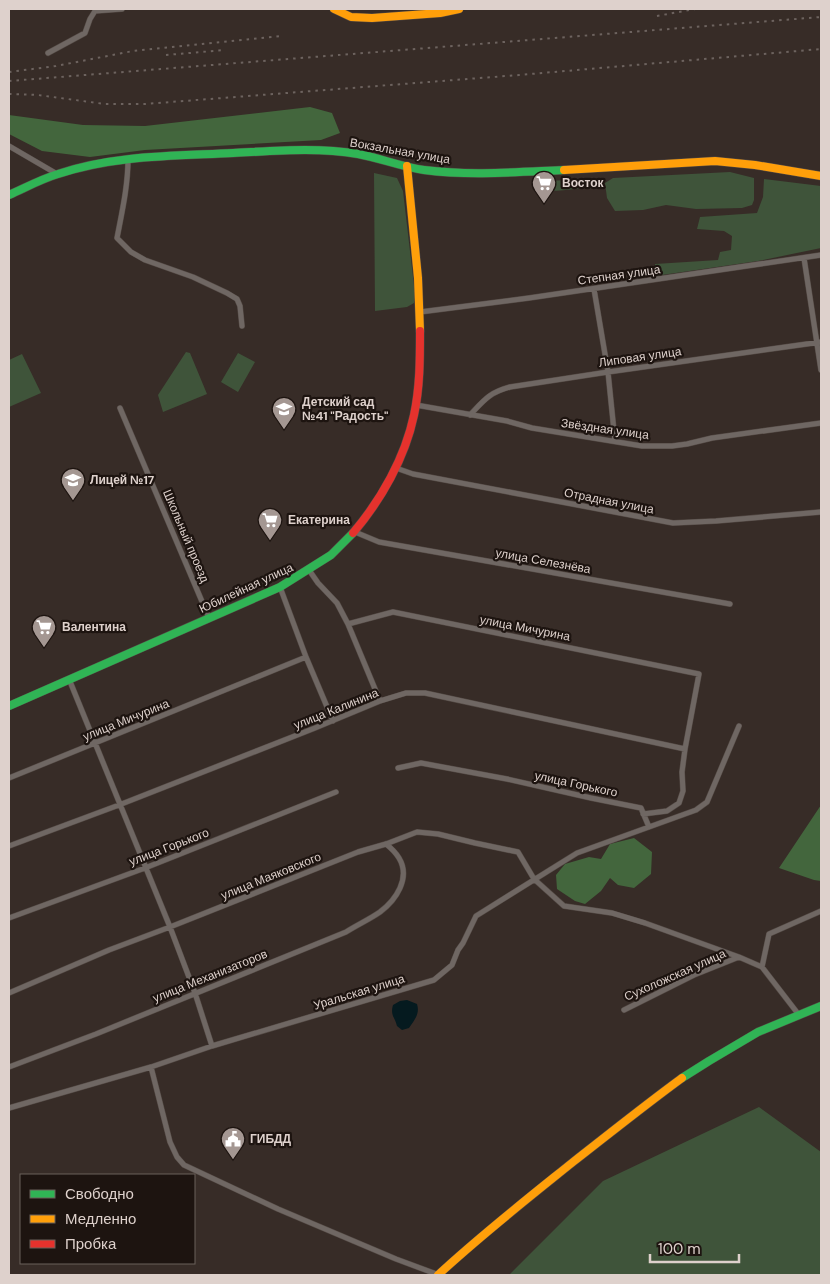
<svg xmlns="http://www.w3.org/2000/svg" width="830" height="1284" font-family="'DM Sans',sans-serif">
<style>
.green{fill:#3f543a}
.forest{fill:#43663d}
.water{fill:#051a1f}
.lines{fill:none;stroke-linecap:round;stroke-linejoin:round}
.street-casing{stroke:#544a45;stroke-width:6}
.fast-casing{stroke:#544a45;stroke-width:9}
.slow-casing{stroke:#544a45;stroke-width:9}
.jam-casing{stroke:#544a45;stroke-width:9}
.street{stroke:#6f6763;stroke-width:5}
.fast{stroke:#30b455;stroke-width:8}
.slow{stroke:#ff9f0a;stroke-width:8}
.jam{stroke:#e5322d;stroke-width:8}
.rail{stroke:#6d635f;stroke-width:2;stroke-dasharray:2.5 5;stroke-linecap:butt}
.labels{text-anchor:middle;stroke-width:4.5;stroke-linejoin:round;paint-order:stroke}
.street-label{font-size:12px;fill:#ded1cc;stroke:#1d1410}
.poi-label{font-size:12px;font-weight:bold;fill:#ded1cc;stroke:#1d1410;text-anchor:start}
</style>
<rect width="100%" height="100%" fill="#372c27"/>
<path class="green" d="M 730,172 L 754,178 L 754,200 L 752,205 L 742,208 L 696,209 L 666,205 L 643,210 L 615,211 L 607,198 L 605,183 L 613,178 Z
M 374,173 L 397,178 L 403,191 L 415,294 L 414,303 L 407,307 L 375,311 Z
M 580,179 L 587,181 L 583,188 C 568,189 545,196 535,182 Z
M 764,179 L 821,186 L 821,248 L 758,261 L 655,276 L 655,264 L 718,260 L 720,252 L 731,250 L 732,236 L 724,231 L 697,229 L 700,217 L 757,213 L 763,197 Z
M 186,352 L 190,353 L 207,394 L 163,412 L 158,395 Z
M 238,353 L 255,362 L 238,392 L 221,382 Z
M 22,354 L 41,393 L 9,407 L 9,360 Z
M 759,1107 L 821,1152 L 821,1275 L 509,1275 L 603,1181 Z"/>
<path class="forest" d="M 310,107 L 332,113 L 340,133 L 321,140 L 145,150 L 90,157 L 42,151 L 9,134 L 9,115 L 83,125 L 145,126 Z
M 821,805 L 821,881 L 814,880 L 779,868 Z
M 634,838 L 652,852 L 651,874 L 634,888 L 618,885 L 610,878 L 601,891 L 585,904 L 575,901 L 557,889 L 556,875 L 565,864 L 589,857 L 601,859 L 610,844 Z"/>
<path class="water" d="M 407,1000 L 417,1004 C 420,1014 415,1019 409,1028 L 402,1030 L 397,1026 C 395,1017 390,1016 393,1005 L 400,1001 Z"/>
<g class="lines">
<g class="street-casing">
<path id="street" d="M 48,53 L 85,33 L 90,19 L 95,11 L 122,9
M 9,146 L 57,174
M 128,159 C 128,186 122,212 117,238 L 131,252 L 145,260 L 193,277 L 227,293 L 237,299 L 240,306 L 242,326
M 804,258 L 821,370
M 594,289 L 608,372 L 615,441
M 420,312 L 529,298 L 821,255
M 416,405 L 507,421 L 532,428 L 642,446 L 672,446 L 687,444 L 712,438 L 821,423
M 120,408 L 209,618
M 470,415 C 485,399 489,393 510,387 L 608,372 L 821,342
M 396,468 L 413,474 L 673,523 L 716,521 L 821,512
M 355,532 L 379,542 L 730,604
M 309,570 L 318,583 L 337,603 L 348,624 L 380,701
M 280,587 L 306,657 L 333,721
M 348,624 L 393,612 L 699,674 L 685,749 L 682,772 L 683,791 L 679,803 L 667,811 L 643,814
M 69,679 L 170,927 L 195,993 L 212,1046
M 398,768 L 421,763 L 507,779 L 591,798 L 641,808 L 649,827
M 9,778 L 306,657
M 9,846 L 119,805 L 315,728 L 380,701 L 406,693 L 425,693 L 685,749
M 9,918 L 145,868 L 336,792
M 762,967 L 799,1015
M 9,993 L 109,950 L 170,927 L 358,852 L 386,844 L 417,832 L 438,834 L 475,843 L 518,852 L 534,879 L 564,906 L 612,913 L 645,923 L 739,957
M 624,1010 L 694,975 L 739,957 L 762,967 L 769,934 L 821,911
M 9,1067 L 96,1034 L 346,932 C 357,925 370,919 380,912 C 396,900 411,878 399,858 C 396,853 391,848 386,844
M 151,1067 L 170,1142 L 177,1157 L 184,1165 L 278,1209 L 396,1259 L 439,1275
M 9,1108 L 151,1067 L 212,1046 L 434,980 L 452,965 L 458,950 L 463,943 L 476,916 L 577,853 L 696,810 L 707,802 L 739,726"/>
</g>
<g class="fast-casing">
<path id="fast" d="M 9,195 C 25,188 41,179 58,174 C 114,155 175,156 233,153 C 274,151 317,147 358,154 C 380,158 402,167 424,170 C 470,176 518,172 564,170
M 9,706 L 280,587 L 331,555 L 353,533
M 682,1078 L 709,1061 L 758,1032 L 821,1006"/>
</g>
<g class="slow-casing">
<path id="slow" d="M 334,9 L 351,17 L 372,18 L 440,13 L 459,9
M 407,166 L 418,278 L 420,331
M 564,170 L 715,161 L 755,165 L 821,176
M 438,1275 C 481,1235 527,1199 573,1162 C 609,1134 645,1105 682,1078"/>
</g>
<g class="jam-casing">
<path id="jam" d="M 353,533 C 381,500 405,458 414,415 C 420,387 420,359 420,331"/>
</g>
<use href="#street" class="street"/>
<use href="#fast" class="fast"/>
<use href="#slow" class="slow"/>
<use href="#jam" class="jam"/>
<path class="rail" d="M 657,16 L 695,9
M 166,55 L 225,50
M 9,72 L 56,66 L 133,51 L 282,36
M 9,81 L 821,17
M 9,94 L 38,95 L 105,104 L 145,104 L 519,75 L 821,49"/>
</g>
<defs>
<g id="supermarket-pin" transform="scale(1.25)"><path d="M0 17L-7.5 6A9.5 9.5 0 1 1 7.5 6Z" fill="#a49792" stroke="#1d1410"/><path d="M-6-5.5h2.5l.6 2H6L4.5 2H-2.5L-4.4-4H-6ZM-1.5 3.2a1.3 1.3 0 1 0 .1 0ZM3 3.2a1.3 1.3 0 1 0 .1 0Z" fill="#fff"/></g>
<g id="school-pin" transform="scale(1.25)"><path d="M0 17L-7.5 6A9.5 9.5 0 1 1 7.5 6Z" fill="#a49792" stroke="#1d1410"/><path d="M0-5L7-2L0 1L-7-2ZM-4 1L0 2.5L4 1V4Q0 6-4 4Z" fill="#fff"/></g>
<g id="civic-pin" transform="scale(1.25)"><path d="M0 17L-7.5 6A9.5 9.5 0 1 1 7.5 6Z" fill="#a49792" stroke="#1d1410"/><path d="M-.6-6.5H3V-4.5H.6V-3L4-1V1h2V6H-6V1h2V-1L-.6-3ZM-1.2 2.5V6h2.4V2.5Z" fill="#fff"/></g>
</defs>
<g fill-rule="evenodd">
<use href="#supermarket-pin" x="544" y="183"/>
<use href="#school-pin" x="284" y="409"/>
<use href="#school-pin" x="73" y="480"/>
<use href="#supermarket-pin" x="270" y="520"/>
<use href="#supermarket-pin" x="44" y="627"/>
<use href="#civic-pin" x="233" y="1139"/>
</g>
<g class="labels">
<g class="street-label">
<text transform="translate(400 151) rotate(10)" y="4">Вокзальная улица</text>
<text transform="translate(619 275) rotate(-8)" y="4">Степная улица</text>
<text transform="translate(640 357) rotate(-8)" y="4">Липовая улица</text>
<text transform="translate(605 429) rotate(8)" y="4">Звёздная улица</text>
<text transform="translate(609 501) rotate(11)" y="4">Отрадная улица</text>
<text transform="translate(186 536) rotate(67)" y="4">Школьный проезд</text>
<text transform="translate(543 561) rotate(10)" y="4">улица Селезнёва</text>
<text transform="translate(246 588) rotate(-25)" y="4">Юбилейная улица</text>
<text transform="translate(525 628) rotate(11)" y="4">улица Мичурина</text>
<text transform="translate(336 709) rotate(-22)" y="4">улица Калинина</text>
<text transform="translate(126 720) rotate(-22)" y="4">улица Мичурина</text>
<text transform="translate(576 784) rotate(12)" y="4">улица Горького</text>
<text transform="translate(169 847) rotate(-21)" y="4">улица Горького</text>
<text transform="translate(271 876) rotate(-22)" y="4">улица Маяковского</text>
<text transform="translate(675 975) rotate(-24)" y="4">Сухоложская улица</text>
<text transform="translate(210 976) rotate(-22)" y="4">улица Механизаторов</text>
<text transform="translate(359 992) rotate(-17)" y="4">Уральская улица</text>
</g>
<g class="poi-label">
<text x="562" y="187">Восток</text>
<text x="302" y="406">Детский сад<tspan x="302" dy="14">№41 "Радость"</tspan></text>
<text x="90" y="484">Лицей №17</text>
<text x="288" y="524">Екатерина</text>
<text x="62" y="631">Валентина</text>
<text x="250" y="1143">ГИБДД</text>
</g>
</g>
<rect width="830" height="1284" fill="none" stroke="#ded1cc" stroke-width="20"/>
<rect x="20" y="1174" width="175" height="90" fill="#1d1410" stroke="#6a605b"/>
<rect x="30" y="1190" width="25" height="8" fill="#30b455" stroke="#6a605b"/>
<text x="65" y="1199" font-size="15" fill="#ded1cc">Свободно</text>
<rect x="30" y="1215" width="25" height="8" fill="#ff9f0a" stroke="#6a605b"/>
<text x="65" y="1224" font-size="15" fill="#ded1cc">Медленно</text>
<rect x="30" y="1240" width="25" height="8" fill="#e5322d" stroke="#6a605b"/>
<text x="65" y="1249" font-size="15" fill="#ded1cc">Пробка</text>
<path d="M650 1254v8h89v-8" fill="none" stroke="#ded1cc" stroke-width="2.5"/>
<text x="658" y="1254" font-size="15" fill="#ded1cc" stroke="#1d1410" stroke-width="4" paint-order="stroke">100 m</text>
</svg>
